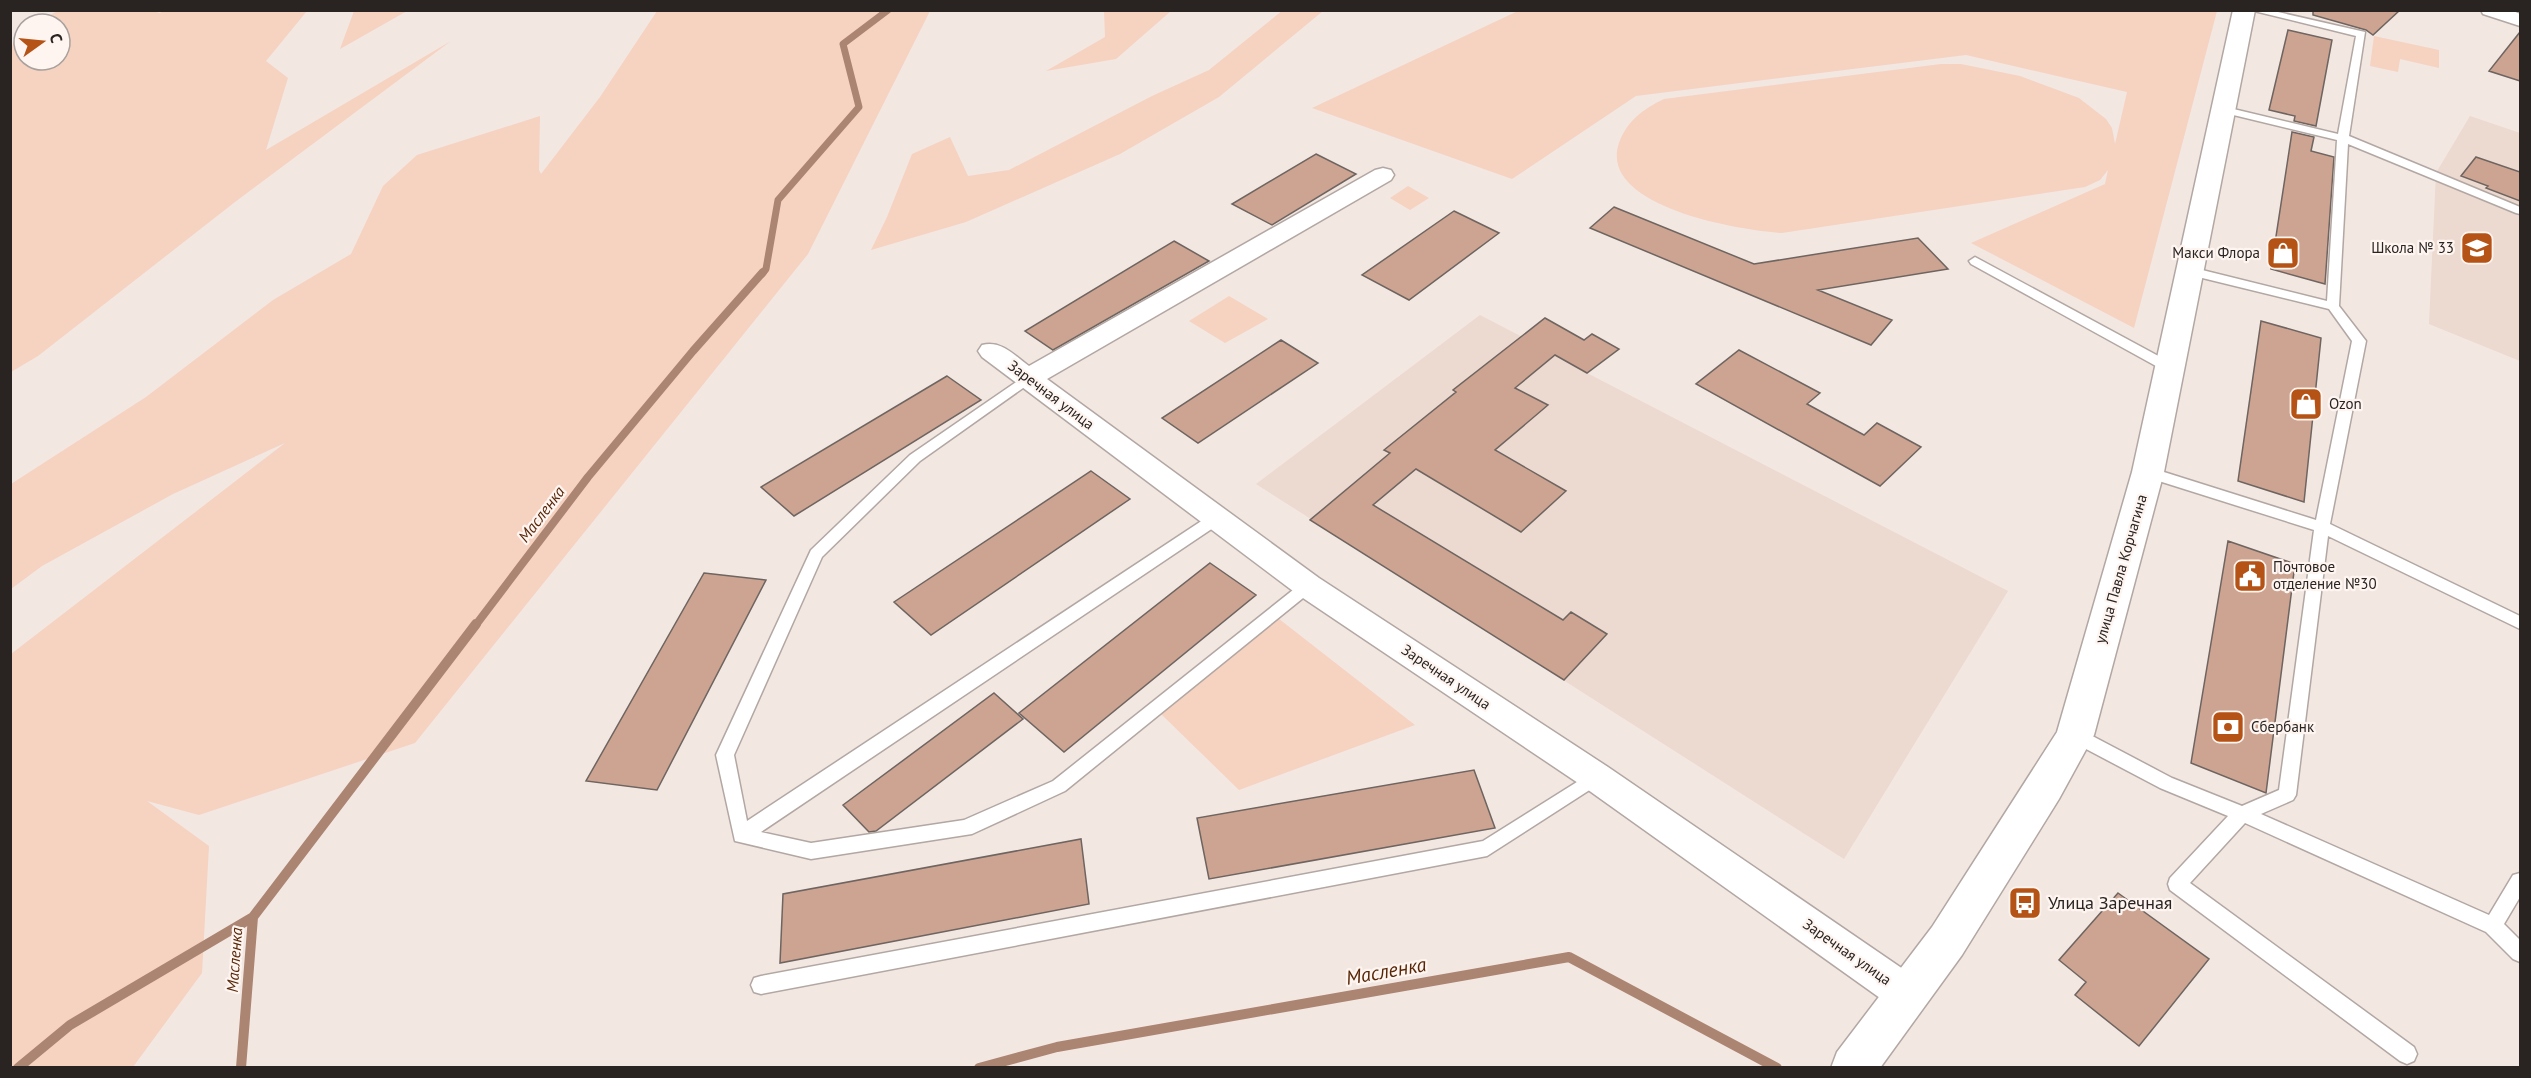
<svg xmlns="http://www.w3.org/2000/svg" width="2531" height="1078" font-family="'PT Sans',sans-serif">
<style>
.built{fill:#ecd9d0}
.green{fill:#f6d2c1}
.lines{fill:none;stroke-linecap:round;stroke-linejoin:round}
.stream-far2{stroke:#ab8472;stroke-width:7}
.stream-far1{stroke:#ab8472;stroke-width:8}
.stream{stroke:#ab8472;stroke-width:10}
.building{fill:#cca491;stroke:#6e6460;stroke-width:1.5}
.lane-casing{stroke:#b2a7a2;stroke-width:3}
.street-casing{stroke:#b2a7a2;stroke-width:3}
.secondary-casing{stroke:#b2a7a2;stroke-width:3}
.lane{fill:#fff;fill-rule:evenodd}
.street{fill:#fff;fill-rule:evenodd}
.secondary{fill:#fff;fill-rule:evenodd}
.labels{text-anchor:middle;stroke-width:4.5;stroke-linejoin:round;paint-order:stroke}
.poi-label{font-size:15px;fill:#292422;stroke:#fef5f1;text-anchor:start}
.street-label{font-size:15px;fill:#292422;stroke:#fef5f1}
.water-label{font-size:16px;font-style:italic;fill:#582607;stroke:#fef5f1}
.near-poi-label{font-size:18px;fill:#292422;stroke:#fef5f1;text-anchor:start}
.near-water-label{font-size:20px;font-style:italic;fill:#582607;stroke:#fef5f1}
</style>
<rect width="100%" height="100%" fill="#f3e7e2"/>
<path class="built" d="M 2470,116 L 2520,133 L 2520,361 L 2429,324 L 2436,173 Z
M 1480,315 L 1555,354 L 1587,373 L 2008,591 L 1844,859 L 1256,484 Z"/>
<path class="green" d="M 149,10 L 160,13 L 164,10 L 307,11 L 266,61 L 288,78 L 266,150 L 451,41 L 235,202 L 38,356 L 11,372 L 10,54 L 16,33 L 24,28 L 24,60 L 60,60 L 60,24 L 32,24 L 58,11 Z
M 1283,10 L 1323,11 L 1219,97 L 1120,154 L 966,222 L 871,250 L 887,217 L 912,154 L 950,137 L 968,176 L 1009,170 L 1152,96 L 1209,70 Z
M 1520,10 L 2217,10 L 2217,11 L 2134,328 L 1971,243 L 2105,184 L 2108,170 L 2100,180 L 2085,187 L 1782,233 C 1742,231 1597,207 1619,143 C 1627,121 1643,109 1664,99 L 1941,64 L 1961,64 L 2020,76 L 2079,98 L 2106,119 L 2112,128 L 2115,144 L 2127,92 L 1966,55 L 1636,96 L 1512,179 L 1312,108 Z
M 354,11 L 354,10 L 407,11 L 340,49 Z
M 657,11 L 930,11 L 808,254 L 415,743 L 199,815 L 147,801 L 209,846 L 202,973 L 133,1067 L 11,1067 L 11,654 L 285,443 L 173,494 L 42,566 L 11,589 L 11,484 L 146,397 L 273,300 L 351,254 L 383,186 L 417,155 L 540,116 L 539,170 L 541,174 L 600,97 Z
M 1104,11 L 1171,11 L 1116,59 L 1046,71 L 1105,37 Z
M 2374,36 L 2439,50 L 2439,68 L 2400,59 L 2398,72 L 2370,66 Z
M 1408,186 L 1429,198 L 1410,210 L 1390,198 Z
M 1229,296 L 1268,319 L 1225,343 L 1189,321 Z
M 1274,615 L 1415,725 L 1239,790 L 1161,714 Z"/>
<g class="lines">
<path class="stream-far2" d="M 762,274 L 766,269 L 778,200 L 859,107 L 843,44 L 888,10"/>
<path class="stream-far1" d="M 475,626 L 588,477 L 693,351 L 763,272"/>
<path class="stream" d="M 18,1068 L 70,1025 L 253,917
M 241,1068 L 253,917 L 476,624
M 979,1068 L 1057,1047 L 1569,957 L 1777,1068"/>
</g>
<path class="building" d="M 2313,10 L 2400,10 L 2373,35 L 2366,30 L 2313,15 Z
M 2288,30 L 2332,40 L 2316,126 L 2294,121 L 2295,116 L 2269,110 Z
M 2520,32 L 2520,81 L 2489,71 Z
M 2292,132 L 2314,137 L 2311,151 L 2334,157 L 2325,284 L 2271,269 Z
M 1316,154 L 1356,174 L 1272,225 L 1232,204 Z
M 2476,157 L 2520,172 L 2520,201 L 2486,188 L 2488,186 L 2461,176 Z
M 1614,207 L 1754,264 L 1918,238 L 1948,269 L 1818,290 L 1892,320 L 1871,345 L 1590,228 Z
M 1454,211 L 1499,233 L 1409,300 L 1362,275 Z
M 1174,241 L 1209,261 L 1053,350 L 1025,331 Z
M 1545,318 L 1584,340 L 1592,334 L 1619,349 L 1587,373 L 1555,355 L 1515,388 L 1548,405 L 1495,450 L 1566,491 L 1521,532 L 1416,469 L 1373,505 L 1563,620 L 1571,612 L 1607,634 L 1564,680 L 1310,520 L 1390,453 L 1384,450 L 1456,392 L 1453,390 Z
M 2261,321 L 2321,338 L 2304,502 L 2238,481 Z
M 1281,340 L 1318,363 L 1198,443 L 1162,418 Z
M 1739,350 L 1820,393 L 1807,404 L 1864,435 L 1877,423 L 1921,447 L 1880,486 L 1696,384 Z
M 947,376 L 981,400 L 794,516 L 761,487 Z
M 1091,471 L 1130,499 L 931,635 L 894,602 Z
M 2228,541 L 2295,564 L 2266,793 L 2191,763 Z
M 1210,563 L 1256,595 L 1064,752 L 1019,713 Z
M 704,573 L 766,580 L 657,790 L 586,781 Z
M 994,693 L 1023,719 L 876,831 L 869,832 L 843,805 Z
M 1474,770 L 1495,828 L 1209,879 L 1197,818 Z
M 1081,839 L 1089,904 L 780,963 L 783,894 Z
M 2118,893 L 2209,959 L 2139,1046 L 2075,995 L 2086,982 L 2059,960 Z"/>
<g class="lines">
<g class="lane-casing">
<path id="lane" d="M 2250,10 L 2269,10 L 2365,32 L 2349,136 L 2520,207 L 2520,214 L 2516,213 L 2348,144 L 2339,306 L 2366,341 L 2330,524 L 2520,616 L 2520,629 L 2328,536 L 2296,795 L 2293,800 L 2261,814 L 2489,915 L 2513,875 L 2520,873 L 2520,897 L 2504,924 L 2520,940 L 2520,962 L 2513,959 L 2486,932 L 2245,823 L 2190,883 L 2414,1047 L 2417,1054 L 2414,1061 L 2407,1064 L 2400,1061 L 2170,890 L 2168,884 L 2170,878 L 2228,816 L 2160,788 L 2069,740 L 2067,735 L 2069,730 L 2075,728 L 2081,730 L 2172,778 L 2242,806 L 2279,790 L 2314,530 L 2143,476 L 2141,472 L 2148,467 L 2316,520 L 2352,341 L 2329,309 L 2186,274 L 2184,271 L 2190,267 L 2327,301 L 2337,140 L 2221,112 L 2220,110 L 2225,107 L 2338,134 L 2356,36 Z
M 1975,257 L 2175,365 L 2177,368 L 2170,372 L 2165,371 L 1971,264 L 1969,261 Z
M 1028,374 L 1035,378 L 1033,381 L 920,461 L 822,557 L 734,755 L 747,821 L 1212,514 L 1222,514 L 1224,518 L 1222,522 L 761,832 L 811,843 L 964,820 L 1053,781 L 1303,582 L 1313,582 L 1316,586 L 1313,590 L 1065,791 L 972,834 L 811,859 L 735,841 L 716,755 L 811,550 L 910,455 Z
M 1596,770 L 1602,772 L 1605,777 L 1602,782 L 1487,856 L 761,994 L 754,992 L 751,985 L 754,978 L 761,976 L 1483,841 Z"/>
</g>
<g class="street-casing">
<path id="street" d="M 2481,10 L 2511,10 L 2520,14 L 2520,26 L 2483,14 Z
M 1383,168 L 1391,170 L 1394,175 L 1391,180 L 1047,379 L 1319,578 L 1608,767 L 1922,982 L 1928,995 L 1922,1008 L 1908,1014 L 1894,1008 L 1584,787 L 1297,594 L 982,357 L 978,351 L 982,345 C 1001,340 1014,355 1029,366 L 1375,170 Z"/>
</g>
<g class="secondary-casing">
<path id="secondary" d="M 2233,10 L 2255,10 L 2164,472 L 2094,735 L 2059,799 L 1962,955 L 1880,1068 L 1831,1068 L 1837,1052 L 1932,927 L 2057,732 L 2132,472 Z"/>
</g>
<use href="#lane" class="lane"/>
<use href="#street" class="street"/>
<use href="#secondary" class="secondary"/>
</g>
<defs>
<g id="school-square" transform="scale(1.725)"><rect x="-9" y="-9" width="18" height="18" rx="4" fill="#b55316" stroke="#fef5f1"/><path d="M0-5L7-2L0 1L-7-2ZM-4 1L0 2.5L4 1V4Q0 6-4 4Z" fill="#fff"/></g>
<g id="shop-square" transform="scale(1.725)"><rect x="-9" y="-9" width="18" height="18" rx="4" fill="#b55316" stroke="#fef5f1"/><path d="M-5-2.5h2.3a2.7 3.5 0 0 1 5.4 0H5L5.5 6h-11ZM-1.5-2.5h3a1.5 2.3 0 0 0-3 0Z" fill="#fff"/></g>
<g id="civic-square" transform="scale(1.725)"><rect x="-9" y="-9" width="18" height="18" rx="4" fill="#b55316" stroke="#fef5f1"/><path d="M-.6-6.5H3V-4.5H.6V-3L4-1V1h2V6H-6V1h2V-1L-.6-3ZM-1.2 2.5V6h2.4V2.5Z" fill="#fff"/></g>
<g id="bank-square" transform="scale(1.725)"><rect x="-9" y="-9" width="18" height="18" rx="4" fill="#b55316" stroke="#fef5f1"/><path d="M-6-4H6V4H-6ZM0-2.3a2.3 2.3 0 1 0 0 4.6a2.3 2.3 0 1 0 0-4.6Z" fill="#fff"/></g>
<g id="bus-square" transform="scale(1.725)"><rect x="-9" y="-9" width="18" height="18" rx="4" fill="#b55316" stroke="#fef5f1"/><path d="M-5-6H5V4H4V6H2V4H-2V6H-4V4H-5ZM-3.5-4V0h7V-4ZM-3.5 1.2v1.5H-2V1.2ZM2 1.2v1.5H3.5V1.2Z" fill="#fff"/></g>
</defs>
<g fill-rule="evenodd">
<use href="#school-square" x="2477" y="248"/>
<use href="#shop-square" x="2283" y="253"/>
<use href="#shop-square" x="2306" y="404"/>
<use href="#civic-square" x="2250" y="576"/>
<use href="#bank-square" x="2228" y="727"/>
<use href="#bus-square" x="2025" y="903"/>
</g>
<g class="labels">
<g class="poi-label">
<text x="2454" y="253" text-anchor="end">Школа № 33</text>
<text x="2260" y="258" text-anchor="end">Макси Флора</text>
<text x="2329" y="409">Ozon</text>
<text x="2273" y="572">Почтовое<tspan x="2273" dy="17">отделение №30</tspan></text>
<text x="2251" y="732">Сбербанк</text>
</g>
<g class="street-label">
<text transform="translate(1051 395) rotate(37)" y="5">Заречная улица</text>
<text transform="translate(2121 569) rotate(-74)" y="5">улица Павла Корчагина</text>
<text transform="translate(1446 677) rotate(34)" y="5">Заречная улица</text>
<text transform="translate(1847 952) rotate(35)" y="5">Заречная улица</text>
</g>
<g class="water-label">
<text transform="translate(541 514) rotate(-53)" y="6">Масленка</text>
<text transform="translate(234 960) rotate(-86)" y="6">Масленка</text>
</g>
<g class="near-poi-label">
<text x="2048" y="909">Улица Заречная</text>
</g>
<g class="near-water-label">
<text transform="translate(1386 971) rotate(-10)" y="7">Масленка</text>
</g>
</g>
<rect width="2531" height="1078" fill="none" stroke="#292422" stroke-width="24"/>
<g transform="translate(42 42) rotate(75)"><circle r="28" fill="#fef5f1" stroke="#a9a19e" stroke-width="1.5"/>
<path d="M0-4.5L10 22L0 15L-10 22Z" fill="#b55316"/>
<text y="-9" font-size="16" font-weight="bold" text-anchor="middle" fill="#292422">С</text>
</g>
</svg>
